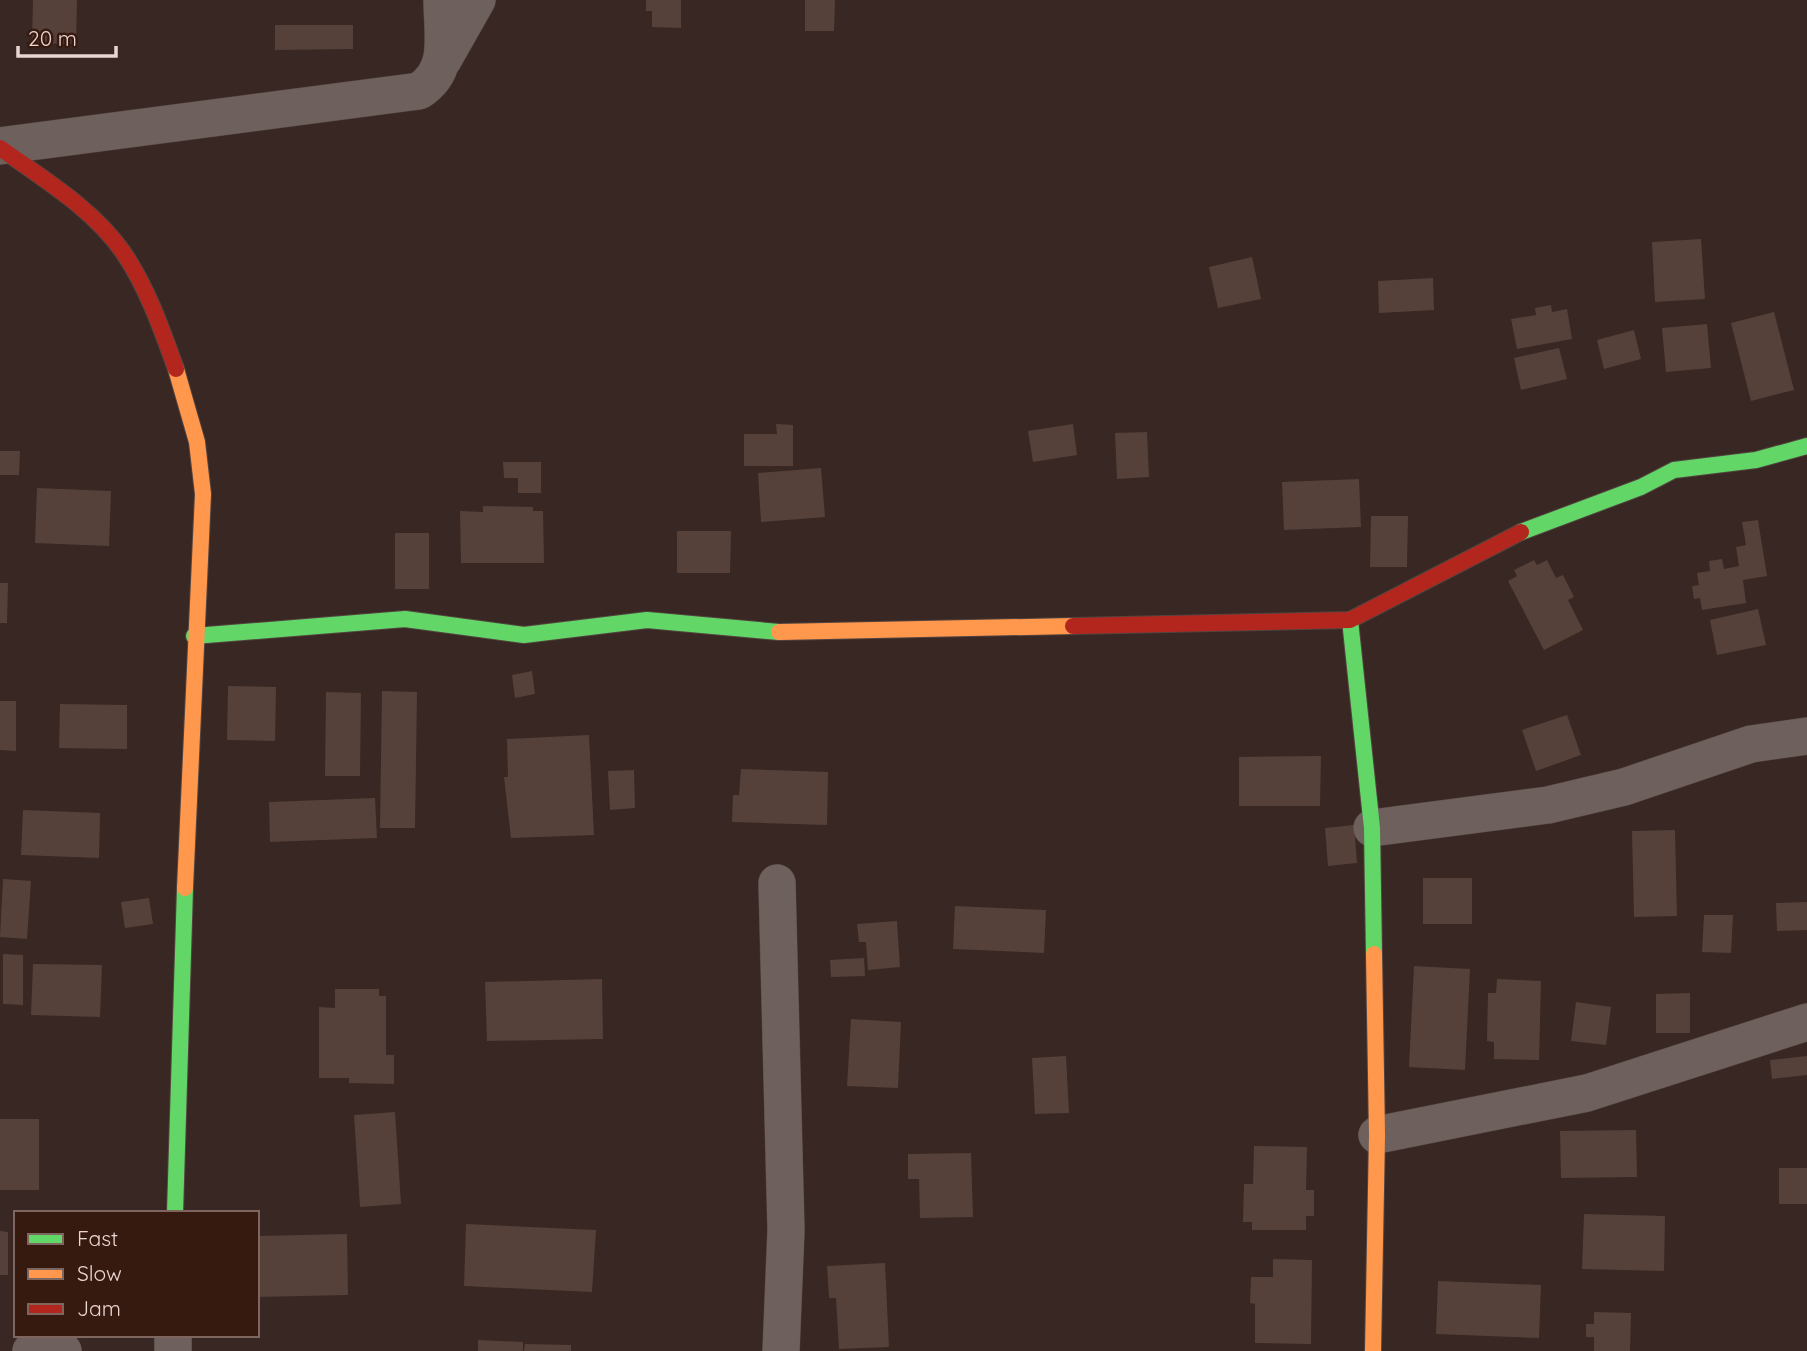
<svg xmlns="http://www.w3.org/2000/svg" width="1807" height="1351" font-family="Quicksand,sans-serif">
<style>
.building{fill:#55413a}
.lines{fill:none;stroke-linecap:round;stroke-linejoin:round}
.street-casing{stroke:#534440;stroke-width:38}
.fast-casing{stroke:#534440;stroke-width:18}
.slow-casing{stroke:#534440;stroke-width:18}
.jam-casing{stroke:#534440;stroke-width:18}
.street{stroke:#6e605c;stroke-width:37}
.fast{stroke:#63d668;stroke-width:16}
.slow{stroke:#ff974d;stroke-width:16}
.jam{stroke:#b3261e;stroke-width:16}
</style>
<rect width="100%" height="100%" fill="#382722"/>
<path class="building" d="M 33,0 L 77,0 L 76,44 L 32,43 Z
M 646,0 L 681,0 L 681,28 L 652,27 L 652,11 L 646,11 Z
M 805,0 L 835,0 L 834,31 L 805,31 Z
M 275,25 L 353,25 L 353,49 L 275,50 Z
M 1701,239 L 1705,299 L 1655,302 L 1652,242 Z
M 1252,257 L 1261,299 L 1218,308 L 1209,267 Z
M 1433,278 L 1434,310 L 1379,313 L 1378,281 Z
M 1551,305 L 1552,312 L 1567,309 L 1572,339 L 1517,349 L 1511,319 L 1536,315 L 1535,308 Z
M 1774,312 L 1794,390 L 1751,401 L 1731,323 Z
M 1707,324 L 1711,368 L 1666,372 L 1662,328 Z
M 1634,330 L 1641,359 L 1604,369 L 1597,340 Z
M 1559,348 L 1567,379 L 1521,390 L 1514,358 Z
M 776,424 L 793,425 L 793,466 L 744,466 L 744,434 L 777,434 Z
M 1073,424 L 1077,455 L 1033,462 L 1028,431 Z
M 1147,432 L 1149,477 L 1117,479 L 1115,433 Z
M 0,451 L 20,451 L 19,475 L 0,475 Z
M 503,462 L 541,462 L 541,493 L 518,493 L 518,478 L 504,478 Z
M 821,468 L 825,517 L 761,522 L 758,473 Z
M 1359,479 L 1361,527 L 1284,530 L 1282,482 Z
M 37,488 L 111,491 L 109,546 L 35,543 Z
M 483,506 L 533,507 L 533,511 L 543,511 L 544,563 L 461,563 L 460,511 L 483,512 Z
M 1371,516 L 1408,516 L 1407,567 L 1370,567 Z
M 1758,520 L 1767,576 L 1743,580 L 1746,603 L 1702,610 L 1700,598 L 1694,599 L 1692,586 L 1699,585 L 1697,573 L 1710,571 L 1709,561 L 1722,559 L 1724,569 L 1739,566 L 1736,547 L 1746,545 L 1742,522 Z
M 677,531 L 731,531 L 730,573 L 677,573 Z
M 395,533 L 429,533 L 429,589 L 395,589 Z
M 1534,560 L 1537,565 L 1547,560 L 1556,578 L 1563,575 L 1574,597 L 1568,600 L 1583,630 L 1544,650 L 1508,581 L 1517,576 L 1514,570 Z
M 0,583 L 8,583 L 7,623 L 0,623 Z
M 1758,609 L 1766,645 L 1717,655 L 1710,620 Z
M 532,671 L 535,694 L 515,698 L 512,675 Z
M 228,686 L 276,687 L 275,741 L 227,740 Z
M 382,691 L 417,692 L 415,828 L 380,828 Z
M 326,692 L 361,693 L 360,776 L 325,776 Z
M 0,701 L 16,701 L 16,751 L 0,750 Z
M 60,704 L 127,705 L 127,749 L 59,748 Z
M 1567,715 L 1581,755 L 1536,771 L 1522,730 Z
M 589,735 L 594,835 L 511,838 L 504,777 L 508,777 L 507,739 Z
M 1321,756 L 1320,806 L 1239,806 L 1239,757 Z
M 741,769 L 828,772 L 827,825 L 732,822 L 733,795 L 739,795 Z
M 634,770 L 635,808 L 610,810 L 608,771 Z
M 375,798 L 377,838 L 270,842 L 269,802 Z
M 23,810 L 100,813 L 99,858 L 21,855 Z
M 1354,825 L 1357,863 L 1328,866 L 1325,828 Z
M 1675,830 L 1677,916 L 1634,917 L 1632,831 Z
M 1423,878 L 1472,878 L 1472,924 L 1423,924 Z
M 3,879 L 31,881 L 27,939 L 0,937 Z
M 149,898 L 153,924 L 125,928 L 121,902 Z
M 1807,902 L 1807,930 L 1777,931 L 1776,903 Z
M 955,906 L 1046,910 L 1044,953 L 953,949 Z
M 1704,915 L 1733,915 L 1731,953 L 1702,952 Z
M 897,921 L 900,967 L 868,970 L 866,942 L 859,942 L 857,924 Z
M 3,954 L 23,955 L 23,1005 L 3,1004 Z
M 864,958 L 865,976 L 831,977 L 830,960 Z
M 33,964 L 102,965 L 100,1017 L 31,1015 Z
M 1414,966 L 1470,969 L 1465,1070 L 1409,1067 Z
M 602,979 L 603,1039 L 487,1041 L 485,982 Z
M 1497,979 L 1541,981 L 1539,1060 L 1494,1059 L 1494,1042 L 1487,1041 L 1488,993 L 1496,993 Z
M 335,989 L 379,989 L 379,996 L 386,996 L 386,1055 L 394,1055 L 394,1084 L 349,1083 L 349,1078 L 319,1078 L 319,1007 L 335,1008 Z
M 1690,993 L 1690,1033 L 1656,1033 L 1656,994 Z
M 1576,1002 L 1611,1007 L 1606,1045 L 1571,1041 Z
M 851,1019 L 901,1022 L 898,1088 L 847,1086 Z
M 1066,1056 L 1069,1113 L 1035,1114 L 1032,1058 Z
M 1807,1056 L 1807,1075 L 1772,1079 L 1770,1060 Z
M 395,1112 L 401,1204 L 360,1207 L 354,1115 Z
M 0,1119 L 39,1119 L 39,1190 L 0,1190 Z
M 1636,1130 L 1637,1177 L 1561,1178 L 1560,1131 Z
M 1254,1146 L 1307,1147 L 1306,1190 L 1314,1190 L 1314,1216 L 1306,1216 L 1306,1230 L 1252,1230 L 1252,1222 L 1243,1222 L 1244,1184 L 1253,1184 Z
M 971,1153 L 973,1217 L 920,1218 L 919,1179 L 908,1179 L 908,1154 Z
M 1779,1168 L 1807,1168 L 1807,1204 L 1779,1204 Z
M 1584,1214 L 1665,1216 L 1664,1271 L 1582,1269 Z
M 466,1224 L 596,1230 L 592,1292 L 464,1286 Z
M 0,1231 L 8,1232 L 8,1275 L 0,1275 Z
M 347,1234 L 348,1295 L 257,1297 L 257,1236 Z
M 1273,1259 L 1312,1260 L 1311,1344 L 1255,1343 L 1255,1304 L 1250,1303 L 1251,1277 L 1273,1277 Z
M 885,1263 L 889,1347 L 839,1349 L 836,1298 L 829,1298 L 827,1266 Z
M 1438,1281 L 1541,1285 L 1539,1338 L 1436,1334 Z
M 1594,1312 L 1631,1313 L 1630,1351 L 1594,1351 L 1594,1337 L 1586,1337 L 1586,1324 L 1594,1324 Z
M 478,1340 L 523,1342 L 523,1351 L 478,1351 Z
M 525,1344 L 571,1345 L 571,1351 L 524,1351 Z"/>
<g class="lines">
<g class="street-casing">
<path id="street" d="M 443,60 L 477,0
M 0,146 L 419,91 C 452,70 442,35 442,0
M 1372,828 L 1548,805 L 1624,787 L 1751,744 L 1807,736
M 777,883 L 786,1230 L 781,1351
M 1377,1135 L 1587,1093 L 1807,1022
M 31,1351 L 44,1347 L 63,1351
M 173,1351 L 173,1335"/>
</g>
<g class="fast-casing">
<path id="fast" d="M 1521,532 L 1641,487 L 1674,470 L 1756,460 L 1807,446
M 1350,620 L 1372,828 L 1374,954
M 194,636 L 405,619 L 524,635 L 647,620 L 779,632
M 175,1213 L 185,888"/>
</g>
<g class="slow-casing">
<path id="slow" d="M 176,369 L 197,442 L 203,494 L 185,888
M 779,632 L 1073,626
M 1373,1351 L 1377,1135 L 1374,954"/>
</g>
<g class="jam-casing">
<path id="jam" d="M 0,148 C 43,179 92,208 123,252 C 147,287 162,330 176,369
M 1073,626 L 1350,620 L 1521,532"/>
</g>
<use href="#street" class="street"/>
<use href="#fast" class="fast"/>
<use href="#slow" class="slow"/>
<use href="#jam" class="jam"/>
</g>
<rect x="14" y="1211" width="245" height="126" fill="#361a10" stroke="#7e655d" stroke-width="2"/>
<rect x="28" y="1234" width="35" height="10" fill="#63d668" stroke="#7e655d" stroke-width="2"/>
<text x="77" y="1246" font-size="21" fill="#ead6d0">Fast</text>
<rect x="28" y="1269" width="35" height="10" fill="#ff974d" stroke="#7e655d" stroke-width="2"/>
<text x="77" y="1281" font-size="21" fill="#ead6d0">Slow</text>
<rect x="28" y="1304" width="35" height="10" fill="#b3261e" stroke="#7e655d" stroke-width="2"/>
<text x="77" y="1316" font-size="21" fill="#ead6d0">Jam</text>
<path d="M18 46v10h98v-10" fill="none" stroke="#ead6d0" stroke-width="3.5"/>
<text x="28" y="46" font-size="21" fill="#ead6d0" stroke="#361a10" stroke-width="5" paint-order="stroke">20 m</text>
</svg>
